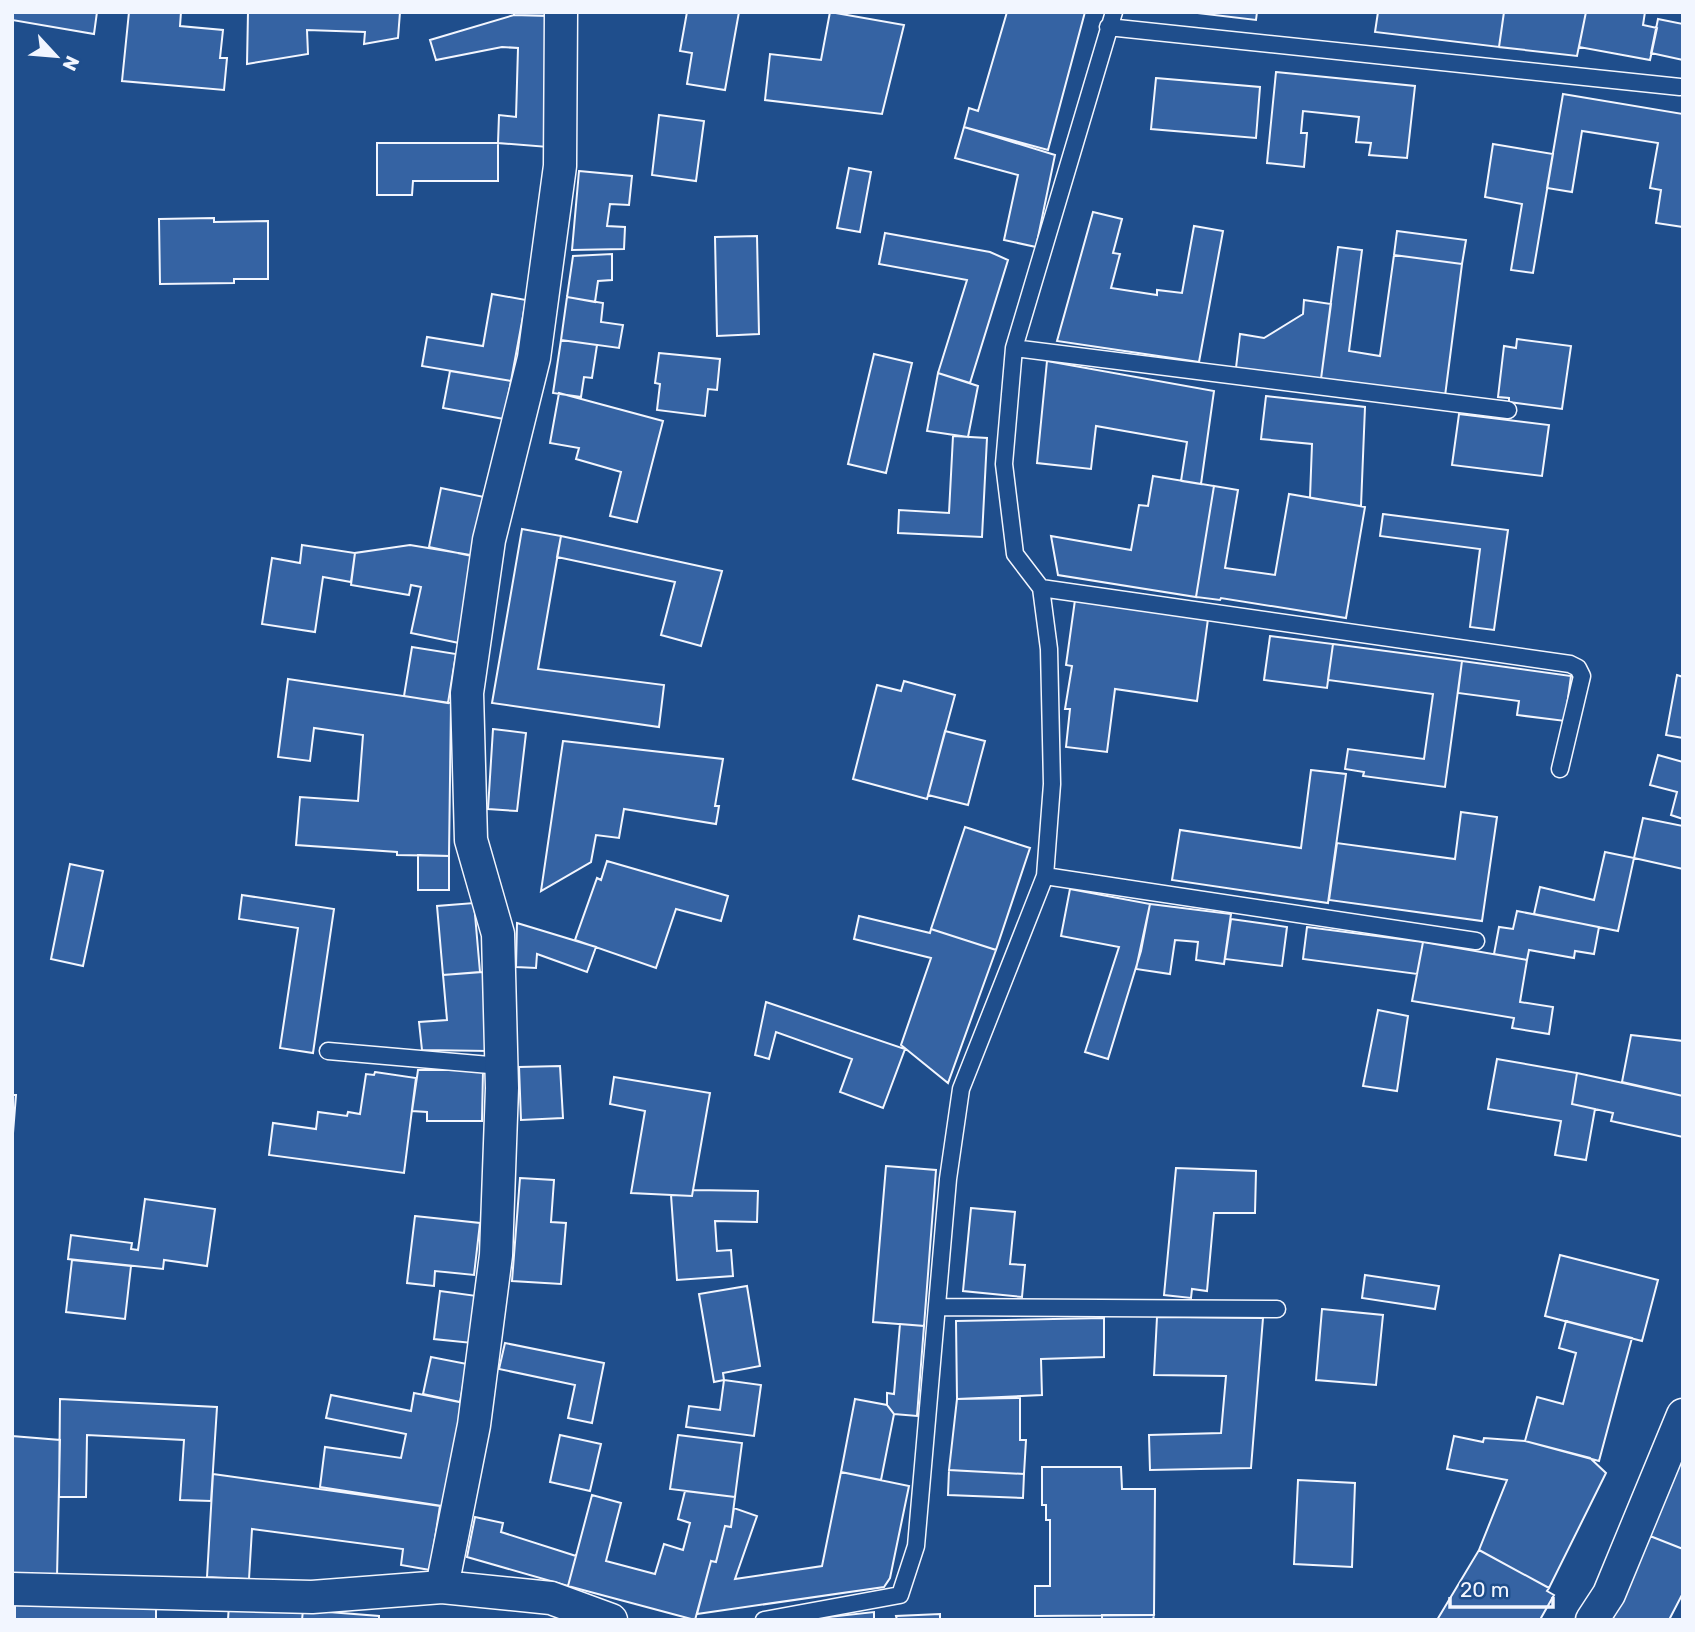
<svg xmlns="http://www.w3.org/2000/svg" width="1695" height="1632" font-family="Rubik,sans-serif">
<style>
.building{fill:#3563a3;stroke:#f2f6ff;stroke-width:2}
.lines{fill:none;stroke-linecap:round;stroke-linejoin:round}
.service-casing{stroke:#f2f6ff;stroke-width:19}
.minor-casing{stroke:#f2f6ff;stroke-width:35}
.service{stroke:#1f4e8c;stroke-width:16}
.minor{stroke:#1f4e8c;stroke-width:32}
</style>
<rect width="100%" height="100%" fill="#1f4e8c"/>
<path class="building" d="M 12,12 L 97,12 L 94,34 L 12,20 Z
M 129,12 L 181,12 L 180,26 L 223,30 L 220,58 L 227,58 L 224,90 L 122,81 Z
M 248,12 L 400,12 L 398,38 L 364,44 L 365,32 L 307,30 L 308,54 L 247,64 Z
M 514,12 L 547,12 L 547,16 L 514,15 Z
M 687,12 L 739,12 L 725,90 L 687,84 L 692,53 L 680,51 Z
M 830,12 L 904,25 L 882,114 L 765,100 L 770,54 L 821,60 Z
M 1007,12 L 1085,12 L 1048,150 L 964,127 L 969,108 L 978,111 Z
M 1189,12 L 1257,12 L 1256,20 Z
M 1378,12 L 1504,12 L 1499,47 L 1375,32 Z
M 1504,12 L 1586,12 L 1577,56 L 1499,47 Z
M 1586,12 L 1645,12 L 1643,25 L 1657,28 L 1650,60 L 1579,47 Z
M 514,15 L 557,16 L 548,147 L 498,143 L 499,115 L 516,117 L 518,48 L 502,47 L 436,60 L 430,40 Z
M 1658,19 L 1683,24 L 1683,60 L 1651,53 Z
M 1276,72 L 1415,86 L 1407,158 L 1369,155 L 1371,143 L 1356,142 L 1359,117 L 1303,111 L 1301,133 L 1307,133 L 1304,167 L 1267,163 Z
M 1156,78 L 1260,87 L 1256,138 L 1151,129 Z
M 1563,94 L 1683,114 L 1683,227 L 1656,223 L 1661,190 L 1650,188 L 1658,143 L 1582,131 L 1572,192 L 1547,188 Z
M 659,115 L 704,121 L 696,181 L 652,175 Z
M 964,127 L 1055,155 L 1036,247 L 1004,240 L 1018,175 L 955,158 Z
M 377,143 L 498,143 L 498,181 L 413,181 L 412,195 L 377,195 Z
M 1493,144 L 1553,154 L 1533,273 L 1511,270 L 1522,204 L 1485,197 Z
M 849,168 L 871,172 L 860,232 L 837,228 Z
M 579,171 L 632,176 L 629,205 L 610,204 L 607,226 L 625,227 L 624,249 L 572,250 Z
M 1093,212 L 1122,219 L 1113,253 L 1120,254 L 1111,288 L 1157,295 L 1157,290 L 1182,293 L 1194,226 L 1223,231 L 1199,362 L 1057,341 Z
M 214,218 L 214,222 L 268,221 L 268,279 L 234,279 L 234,283 L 160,284 L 159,219 Z
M 1397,231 L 1466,240 L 1462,264 L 1394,255 Z
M 885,233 L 990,252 L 1008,260 L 970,383 L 938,373 L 967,280 L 879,264 Z
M 757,236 L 759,334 L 717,336 L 715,237 Z
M 1338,247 L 1362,250 L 1349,351 L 1380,356 L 1394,255 L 1462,264 L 1445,396 L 1321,379 Z
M 612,254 L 612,280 L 598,281 L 595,302 L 567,297 L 573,256 Z
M 492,294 L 526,300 L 511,381 L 422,366 L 427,337 L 483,346 Z
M 567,297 L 603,303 L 601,322 L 623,325 L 619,348 L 561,340 Z
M 1304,300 L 1331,304 L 1321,379 L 1236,368 L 1240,334 L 1264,338 L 1303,314 Z
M 1517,339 L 1571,346 L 1562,409 L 1509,402 L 1509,398 L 1498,397 L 1504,346 L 1516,348 Z
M 561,340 L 597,345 L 592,378 L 584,377 L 581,397 L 553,393 Z
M 659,353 L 720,359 L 717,390 L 708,389 L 705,416 L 657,410 L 660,384 L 655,383 Z
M 874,354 L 912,363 L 886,473 L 848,464 Z
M 1047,361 L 1214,391 L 1201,484 L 1181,481 L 1187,442 L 1096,426 L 1091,469 L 1037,463 Z
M 450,371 L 511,381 L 504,419 L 443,408 Z
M 938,373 L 978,386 L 968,437 L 927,431 Z
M 559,393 L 663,421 L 637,522 L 610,516 L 621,472 L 576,459 L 579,448 L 550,443 Z
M 1266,396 L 1365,407 L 1361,506 L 1310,498 L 1312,444 L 1261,439 Z
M 1459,414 L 1549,425 L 1542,476 L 1452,465 Z
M 953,436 L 987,438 L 982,537 L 898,533 L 899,510 L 949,513 Z
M 1153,476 L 1214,486 L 1196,597 L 1058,575 L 1051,536 L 1131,550 L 1139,505 L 1148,506 Z
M 1214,486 L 1238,490 L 1225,568 L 1275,575 L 1289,494 L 1365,507 L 1346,618 L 1221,598 L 1220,600 L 1196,597 Z
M 441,488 L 484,497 L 472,556 L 429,547 Z
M 1383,514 L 1508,530 L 1494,630 L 1470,627 L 1480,549 L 1380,536 Z
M 522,529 L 561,536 L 538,669 L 664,685 L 659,727 L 492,703 Z
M 561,536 L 722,571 L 701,646 L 661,635 L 675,582 L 557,557 Z
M 302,545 L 355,553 L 351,582 L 323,577 L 315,632 L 262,624 L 272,558 L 300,563 Z
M 410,545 L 477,556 L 459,643 L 411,633 L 421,587 L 411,585 L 409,595 L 351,585 L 355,553 Z
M 1075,600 L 1208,619 L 1197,701 L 1115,689 L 1107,752 L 1066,747 L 1070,709 L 1065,709 L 1072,666 L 1066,665 Z
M 1270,636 L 1333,644 L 1327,688 L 1264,680 Z
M 1333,644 L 1462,661 L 1445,787 L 1363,776 L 1364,772 L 1345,769 L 1348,749 L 1424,759 L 1433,694 L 1328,680 Z
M 412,647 L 456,654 L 448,703 L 404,696 Z
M 1462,661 L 1571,676 L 1565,721 L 1517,715 L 1519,701 L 1458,693 Z
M 1677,675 L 1683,677 L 1683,738 L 1666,735 Z
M 288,679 L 451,703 L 449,856 L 397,855 L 397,852 L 296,845 L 300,797 L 358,801 L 363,735 L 314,728 L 310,761 L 278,757 Z
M 904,681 L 955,695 L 927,799 L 853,779 L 877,685 L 901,691 Z
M 493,729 L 526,733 L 517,811 L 488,809 Z
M 945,731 L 985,741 L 968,805 L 928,795 Z
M 563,741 L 723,759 L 715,806 L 719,806 L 716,824 L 624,809 L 619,838 L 596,835 L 591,862 L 541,891 Z
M 1658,755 L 1683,762 L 1683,819 L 1671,815 L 1677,792 L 1650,785 Z
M 1311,770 L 1346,774 L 1328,903 L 1172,880 L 1180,830 L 1301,848 Z
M 1461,812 L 1497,817 L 1482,921 L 1329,900 L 1337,843 L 1455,859 Z
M 1643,818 L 1683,826 L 1683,869 L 1634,858 Z
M 965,827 L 1030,848 L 996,950 L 931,929 Z
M 1605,852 L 1634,858 L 1618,931 L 1534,914 L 1540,887 L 1594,900 Z
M 418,855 L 449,856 L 449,890 L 418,890 Z
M 607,861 L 728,896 L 721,921 L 676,909 L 656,968 L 575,940 L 597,878 L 601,880 Z
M 70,864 L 103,871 L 83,966 L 51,959 Z
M 1070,889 L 1150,904 L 1141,951 L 1108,1059 L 1085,1052 L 1119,947 L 1061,936 Z
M 242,895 L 334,909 L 313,1053 L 280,1048 L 298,928 L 239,919 Z
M 474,903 L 480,972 L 443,975 L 437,906 Z
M 1150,904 L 1231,914 L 1224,964 L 1196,960 L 1198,942 L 1175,940 L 1170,974 L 1136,969 Z
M 1517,911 L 1599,927 L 1594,954 L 1575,951 L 1574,958 L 1529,950 L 1527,960 L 1494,954 L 1499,927 L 1513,929 Z
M 859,916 L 930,933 L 931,929 L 996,950 L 948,1083 L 901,1045 L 931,958 L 854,939 Z
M 1231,919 L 1287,927 L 1282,966 L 1225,959 Z
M 517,923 L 596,947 L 587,972 L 537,954 L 536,968 L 516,967 Z
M 1307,927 L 1423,942 L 1417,974 L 1303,959 Z
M 1423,942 L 1527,960 L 1520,1002 L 1553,1007 L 1549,1034 L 1512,1028 L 1514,1018 L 1412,1001 Z
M 483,972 L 489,1051 L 422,1050 L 419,1022 L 447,1020 L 443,975 Z
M 766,1002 L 905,1049 L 883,1108 L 840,1092 L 852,1059 L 776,1032 L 769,1059 L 755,1055 Z
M 1378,1010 L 1408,1016 L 1397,1091 L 1363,1086 Z
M 1631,1035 L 1683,1041 L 1683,1096 L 1622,1082 Z
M 1497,1059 L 1577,1073 L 1572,1104 L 1595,1109 L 1586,1160 L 1555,1155 L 1561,1121 L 1488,1109 Z
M 560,1066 L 563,1118 L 521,1120 L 519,1067 Z
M 418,1070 L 483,1070 L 482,1121 L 427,1121 L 427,1112 L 412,1111 Z
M 375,1072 L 416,1078 L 404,1173 L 269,1155 L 273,1123 L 316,1129 L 318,1112 L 347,1116 L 348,1112 L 360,1114 L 366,1074 L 374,1075 Z
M 1577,1073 L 1683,1096 L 1683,1137 L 1611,1121 L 1613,1113 L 1572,1104 Z
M 614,1077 L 710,1093 L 692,1196 L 631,1193 L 645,1111 L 610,1104 Z
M 12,1095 L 16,1095 L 12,1146 Z
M 886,1166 L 936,1170 L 924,1326 L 873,1322 Z
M 1176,1168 L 1256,1171 L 1255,1213 L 1214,1213 L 1207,1291 L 1192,1289 L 1191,1298 L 1164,1295 Z
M 520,1178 L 554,1180 L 551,1222 L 566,1223 L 561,1284 L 512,1281 Z
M 693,1190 L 758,1191 L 757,1222 L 715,1221 L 717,1251 L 731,1250 L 733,1276 L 677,1280 L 671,1195 L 692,1196 Z
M 145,1199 L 215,1209 L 207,1266 L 164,1260 L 163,1269 L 68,1259 L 71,1235 L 132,1243 L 131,1249 L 138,1250 Z
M 971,1208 L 1015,1212 L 1010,1264 L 1025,1265 L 1022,1297 L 963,1291 Z
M 415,1216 L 480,1223 L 474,1275 L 435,1271 L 434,1286 L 407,1283 Z
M 1560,1255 L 1658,1280 L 1642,1341 L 1545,1316 Z
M 72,1260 L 131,1266 L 125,1319 L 66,1312 Z
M 1365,1275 L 1439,1286 L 1435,1309 L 1362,1298 Z
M 747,1286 L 760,1366 L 723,1373 L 724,1380 L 714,1382 L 699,1294 Z
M 440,1291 L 477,1296 L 472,1343 L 434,1339 Z
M 1322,1309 L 1383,1315 L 1376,1385 L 1316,1380 Z
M 1157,1317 L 1263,1318 L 1251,1468 L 1150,1470 L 1149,1435 L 1221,1433 L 1226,1376 L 1154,1375 Z
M 1104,1318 L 1104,1357 L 1041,1359 L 1042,1395 L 957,1399 L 956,1321 Z
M 1566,1321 L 1632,1338 L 1599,1461 L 1525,1441 L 1537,1397 L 1563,1404 L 1576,1353 L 1559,1348 Z
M 900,1324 L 924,1326 L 917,1416 L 894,1414 L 887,1405 L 887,1393 L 894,1394 Z
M 505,1343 L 604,1363 L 592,1423 L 568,1418 L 575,1385 L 499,1369 Z
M 431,1357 L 467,1364 L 460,1402 L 423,1394 Z
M 724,1380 L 761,1385 L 754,1436 L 686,1427 L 689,1406 L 720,1410 Z
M 414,1393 L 464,1403 L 442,1506 L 320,1487 L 325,1447 L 401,1458 L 406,1434 L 326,1418 L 331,1395 L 411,1411 Z
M 1020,1398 L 1020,1440 L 1026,1440 L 1024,1474 L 949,1470 L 957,1399 Z
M 60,1399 L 217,1407 L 211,1501 L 180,1500 L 184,1440 L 87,1435 L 86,1497 L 59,1497 Z
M 855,1399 L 887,1405 L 894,1414 L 881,1480 L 841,1472 Z
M 560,1435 L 601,1444 L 590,1491 L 550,1482 Z
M 678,1435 L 742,1443 L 735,1497 L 670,1489 Z
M 12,1436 L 60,1440 L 57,1577 L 12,1574 Z
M 1454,1436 L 1483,1442 L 1484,1438 L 1525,1441 L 1590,1458 L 1606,1473 L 1549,1588 L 1479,1550 L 1507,1480 L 1447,1469 Z
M 1683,1454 L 1683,1549 L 1650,1536 Z
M 1042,1467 L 1121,1467 L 1122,1489 L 1155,1489 L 1154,1615 L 1035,1616 L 1035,1586 L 1050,1586 L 1050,1520 L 1046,1520 L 1046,1505 L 1042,1505 Z
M 949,1470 L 1024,1474 L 1023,1498 L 948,1495 Z
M 841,1472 L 909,1486 L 890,1578 L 884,1587 L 697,1614 L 711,1561 L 716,1562 L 725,1526 L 731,1527 L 734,1508 L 757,1516 L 735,1579 L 822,1566 Z
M 213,1474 L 440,1506 L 430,1570 L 401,1565 L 403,1549 L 252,1529 L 249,1579 L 207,1577 Z
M 1298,1480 L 1355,1483 L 1352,1567 L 1294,1564 Z
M 685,1491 L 735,1497 L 731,1527 L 725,1526 L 716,1562 L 711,1561 L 695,1620 L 568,1586 L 592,1495 L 621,1503 L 606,1561 L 655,1574 L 664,1544 L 683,1550 L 690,1523 L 678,1519 Z
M 475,1517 L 503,1523 L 501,1532 L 576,1556 L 568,1586 L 467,1557 Z
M 1650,1536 L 1683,1549 L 1683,1593 L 1669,1620 L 1612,1620 Z
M 1479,1550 L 1549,1588 L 1547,1591 L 1554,1595 L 1541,1618 L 1544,1620 L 1437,1620 Z
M 229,1604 L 303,1610 L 302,1620 L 228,1620 Z
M 15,1605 L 156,1608 L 156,1620 L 15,1620 Z
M 303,1610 L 379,1616 L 379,1620 L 302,1620 Z
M 874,1612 L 874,1620 L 801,1620 Z
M 940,1614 L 940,1620 L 897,1620 L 896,1616 Z
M 1102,1615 L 1154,1615 L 1153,1620 L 1102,1620 Z"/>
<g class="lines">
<g class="service-casing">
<path id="service" d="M 1108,27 L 1680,87
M 1014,348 L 1508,410
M 1041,588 L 1570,664 L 1578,668 L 1582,676 L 1560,769
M 1045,876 L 1476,941
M 328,1051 L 501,1066
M 937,1307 L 1277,1309
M 764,1620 L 900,1595 L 916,1546 L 948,1179 L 961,1089 L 1045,876 L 1052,784 L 1049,649 L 1041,588 L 1015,554 L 1004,464 L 1014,348 L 1114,12"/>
</g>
<g class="minor-casing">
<path id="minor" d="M 561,12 L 560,166 L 534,358 L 489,540 L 467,693 L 471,840 L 498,934 L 502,1088 L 496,1255 L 474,1425 L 442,1587 L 551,1598 L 611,1620
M 12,1589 L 312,1597 L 442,1587
M 1592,1620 L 1609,1594 L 1683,1415"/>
</g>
<use href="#service" class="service"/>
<use href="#minor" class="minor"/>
</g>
<rect width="1695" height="1632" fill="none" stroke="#f2f6ff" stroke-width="28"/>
<g transform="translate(56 56) rotate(116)" stroke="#1f4e8c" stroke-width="5" paint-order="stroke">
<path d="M0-5L12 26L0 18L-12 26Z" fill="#f2f6ff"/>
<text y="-10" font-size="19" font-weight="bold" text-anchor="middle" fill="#f2f6ff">N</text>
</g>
<path d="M1450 1597v10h103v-10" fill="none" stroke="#f2f6ff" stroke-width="3.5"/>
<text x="1460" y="1597" font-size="21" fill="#f2f6ff" stroke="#1f4e8c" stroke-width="5" paint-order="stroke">20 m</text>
</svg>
